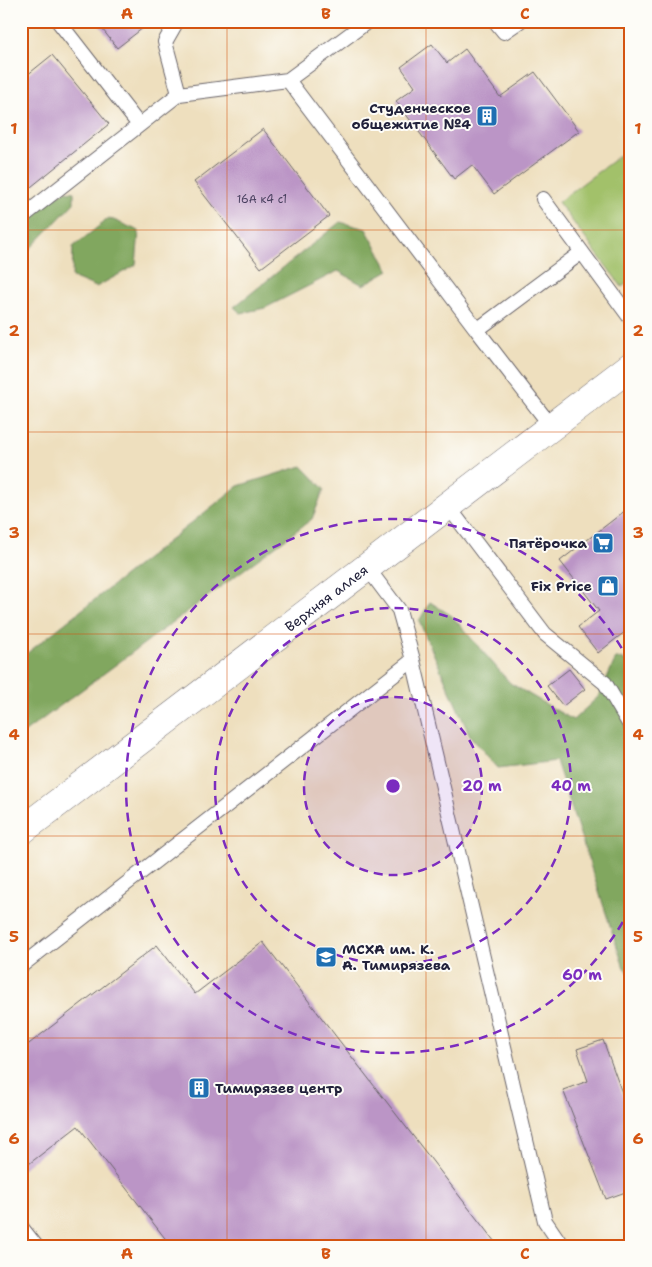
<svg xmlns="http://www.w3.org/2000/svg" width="652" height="1267" font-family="'Shantell Sans',sans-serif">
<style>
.green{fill:#a2c16a;stroke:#627252}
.forest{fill:#81a75e;stroke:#52644c}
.building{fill:#bb95c6}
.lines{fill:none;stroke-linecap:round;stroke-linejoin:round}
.lane-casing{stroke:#696469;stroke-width:16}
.street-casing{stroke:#696469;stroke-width:29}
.lane{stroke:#fff;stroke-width:14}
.street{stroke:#fff;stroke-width:28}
.grid{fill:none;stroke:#d45411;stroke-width:1;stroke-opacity:0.55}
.ring{fill:none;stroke:#7b2cbf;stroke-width:2.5;stroke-dasharray:9 6}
.labels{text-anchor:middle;stroke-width:4;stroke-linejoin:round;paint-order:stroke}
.number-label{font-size:11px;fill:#483f5e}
.poi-label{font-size:14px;font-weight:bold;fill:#22223b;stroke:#fdfcf7;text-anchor:end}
.street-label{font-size:14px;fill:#22223b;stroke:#fdfcf7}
.centre{fill:#7b2cbf;stroke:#fdfcf7;stroke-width:2.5}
.ring-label{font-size:15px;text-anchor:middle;font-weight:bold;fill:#7b2cbf;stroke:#fdfcf7;stroke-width:4;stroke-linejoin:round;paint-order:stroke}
.neatline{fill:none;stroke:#d45411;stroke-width:2}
.grid-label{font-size:16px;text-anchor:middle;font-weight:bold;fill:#d45411}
</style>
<rect width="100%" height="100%" fill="#fdfcf7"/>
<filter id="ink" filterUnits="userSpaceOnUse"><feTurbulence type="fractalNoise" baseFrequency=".02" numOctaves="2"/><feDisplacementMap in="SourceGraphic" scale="10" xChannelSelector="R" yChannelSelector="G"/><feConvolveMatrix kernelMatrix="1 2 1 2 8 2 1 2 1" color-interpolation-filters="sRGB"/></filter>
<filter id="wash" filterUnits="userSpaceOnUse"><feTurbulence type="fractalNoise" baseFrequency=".0096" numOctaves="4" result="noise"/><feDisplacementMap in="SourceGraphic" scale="20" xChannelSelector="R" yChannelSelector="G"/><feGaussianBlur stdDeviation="1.12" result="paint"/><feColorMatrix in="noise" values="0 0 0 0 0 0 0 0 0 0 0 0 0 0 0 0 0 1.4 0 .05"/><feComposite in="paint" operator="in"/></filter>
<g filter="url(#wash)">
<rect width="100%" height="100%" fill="#eedfbe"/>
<path class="green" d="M 631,147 L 631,280 L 622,287 L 558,202 Z"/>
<path class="forest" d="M 66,191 L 74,192 L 74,203 L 21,258 L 21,217 Z
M 109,218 L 139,231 L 136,265 L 96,287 L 72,277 L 73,247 Z
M 340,222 L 366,229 L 389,270 L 363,285 L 338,271 L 265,308 L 241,313 L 234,307 Z
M 302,466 L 324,489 L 312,519 L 21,735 L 21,658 L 238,486 Z
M 430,602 L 452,616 L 510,683 L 573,720 L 598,697 L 616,658 L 631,662 L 631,975 L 624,968 L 556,761 L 498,768 L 470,736 L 419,621 Z"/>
<g id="blocks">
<path class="building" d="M 96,21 L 152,21 L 117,48 Z
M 432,44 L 447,63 L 465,49 L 500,97 L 535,72 L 579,131 L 494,194 L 472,165 L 454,179 L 396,101 L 415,87 L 401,67 Z
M 52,55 L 109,124 L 21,195 L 21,80 Z
M 263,129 L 329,216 L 261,268 L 194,182 Z
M 631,506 L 631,627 L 598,653 L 578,627 L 599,611 L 560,561 Z
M 569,669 L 585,689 L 563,706 L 547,686 Z
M 263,942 L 498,1246 L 171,1246 L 78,1126 L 21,1170 L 21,1050 L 157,945 L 195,994 Z
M 603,1040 L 631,1118 L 631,1190 L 606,1199 L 563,1090 L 588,1081 L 577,1049 Z"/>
</g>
</g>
<g filter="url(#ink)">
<use href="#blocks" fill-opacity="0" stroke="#696469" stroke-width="1"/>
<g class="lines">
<g class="lane-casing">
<path id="lane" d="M 58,21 L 139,125
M 368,21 L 288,80 L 477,330 L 582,252
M 495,21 L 504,32 L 520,21
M 179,94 L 288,80
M 543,199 L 631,319
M 21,218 L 179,94 L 165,42 L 177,21
M 477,330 L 551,426
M 447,505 L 545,634 L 605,683 L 631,727
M 413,660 L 545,1221 L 562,1246
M 21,966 L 413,660 L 399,610 L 366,566
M 21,1227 L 36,1246"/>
</g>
<g class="street-casing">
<g id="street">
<path id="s1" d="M 21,831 L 631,366"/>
</g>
</g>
<use href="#lane" class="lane"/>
<use href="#street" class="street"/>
</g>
</g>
<path class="grid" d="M 227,21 L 227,1246M 426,21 L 426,1246M 21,230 L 631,230M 21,432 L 631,432M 21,634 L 631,634M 21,836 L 631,836M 21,1038 L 631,1038"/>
<circle cx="393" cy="786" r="89" fill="#7b2cbf" fill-opacity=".12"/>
<g class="ring">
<circle cx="393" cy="786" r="89"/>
<circle cx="393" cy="786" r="178"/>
<path d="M630 909A267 267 0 1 1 630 663"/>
</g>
<defs>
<g id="building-square" transform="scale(1.125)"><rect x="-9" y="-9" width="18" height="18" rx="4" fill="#1f6fb2" stroke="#fdfcf7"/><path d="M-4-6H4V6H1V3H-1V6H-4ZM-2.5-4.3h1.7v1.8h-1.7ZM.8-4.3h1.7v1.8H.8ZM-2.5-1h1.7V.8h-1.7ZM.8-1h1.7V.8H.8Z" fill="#fff"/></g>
<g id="supermarket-square" transform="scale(1.125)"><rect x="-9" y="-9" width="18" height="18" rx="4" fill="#1f6fb2" stroke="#fdfcf7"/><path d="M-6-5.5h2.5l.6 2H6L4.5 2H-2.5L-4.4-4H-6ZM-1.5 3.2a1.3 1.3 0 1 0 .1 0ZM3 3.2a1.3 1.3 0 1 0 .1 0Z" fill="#fff"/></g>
<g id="shop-square" transform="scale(1.125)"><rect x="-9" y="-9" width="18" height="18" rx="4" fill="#1f6fb2" stroke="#fdfcf7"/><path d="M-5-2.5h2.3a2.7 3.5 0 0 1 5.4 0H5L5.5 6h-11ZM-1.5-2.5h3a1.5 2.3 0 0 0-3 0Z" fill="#fff"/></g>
<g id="university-square" transform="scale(1.125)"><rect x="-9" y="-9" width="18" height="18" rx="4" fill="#1f6fb2" stroke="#fdfcf7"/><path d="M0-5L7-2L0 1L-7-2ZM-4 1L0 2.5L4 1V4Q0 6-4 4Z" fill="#fff"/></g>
</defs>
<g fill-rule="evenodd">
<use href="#building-square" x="487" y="116"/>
<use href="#supermarket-square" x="603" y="543"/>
<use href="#shop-square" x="608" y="586"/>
<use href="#university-square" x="326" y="957"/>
<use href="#building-square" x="199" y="1088"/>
</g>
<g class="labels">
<g class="number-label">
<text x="262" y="203">16А к4 с1</text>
</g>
<g class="poi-label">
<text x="471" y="113">Студенческое<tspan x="471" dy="16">общежитие №4</tspan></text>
<text x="587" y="548">Пятёрочка</text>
<text x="592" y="591">Fix Price</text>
<text x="342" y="954" text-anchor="start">МСХА им. К.<tspan x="342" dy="16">А. Тимирязева</tspan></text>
<text x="215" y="1093" text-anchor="start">Тимирязев центр</text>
</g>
<g class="street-label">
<text dy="5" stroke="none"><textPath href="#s1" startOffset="384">Верхняя аллея</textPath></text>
</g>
</g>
<circle cx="393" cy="786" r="8" class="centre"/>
<g class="ring-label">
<text x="482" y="791">20 m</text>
<text x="571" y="791">40 m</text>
<text x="582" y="980">60 m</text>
</g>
<rect width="652" height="1267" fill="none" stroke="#fdfcf7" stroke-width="55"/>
<rect x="28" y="28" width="596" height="1212" class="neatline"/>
<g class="grid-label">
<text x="127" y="19">A</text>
<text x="326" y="19">B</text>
<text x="525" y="19">C</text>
<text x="14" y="134">1</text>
<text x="638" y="134">1</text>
<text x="14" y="336">2</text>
<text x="638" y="336">2</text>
<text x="14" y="538">3</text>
<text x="638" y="538">3</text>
<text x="14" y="740">4</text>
<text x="638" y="740">4</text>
<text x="14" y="942">5</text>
<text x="638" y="942">5</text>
<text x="14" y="1144">6</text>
<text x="638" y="1144">6</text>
<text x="127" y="1259">A</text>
<text x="326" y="1259">B</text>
<text x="525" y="1259">C</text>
</g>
</svg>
